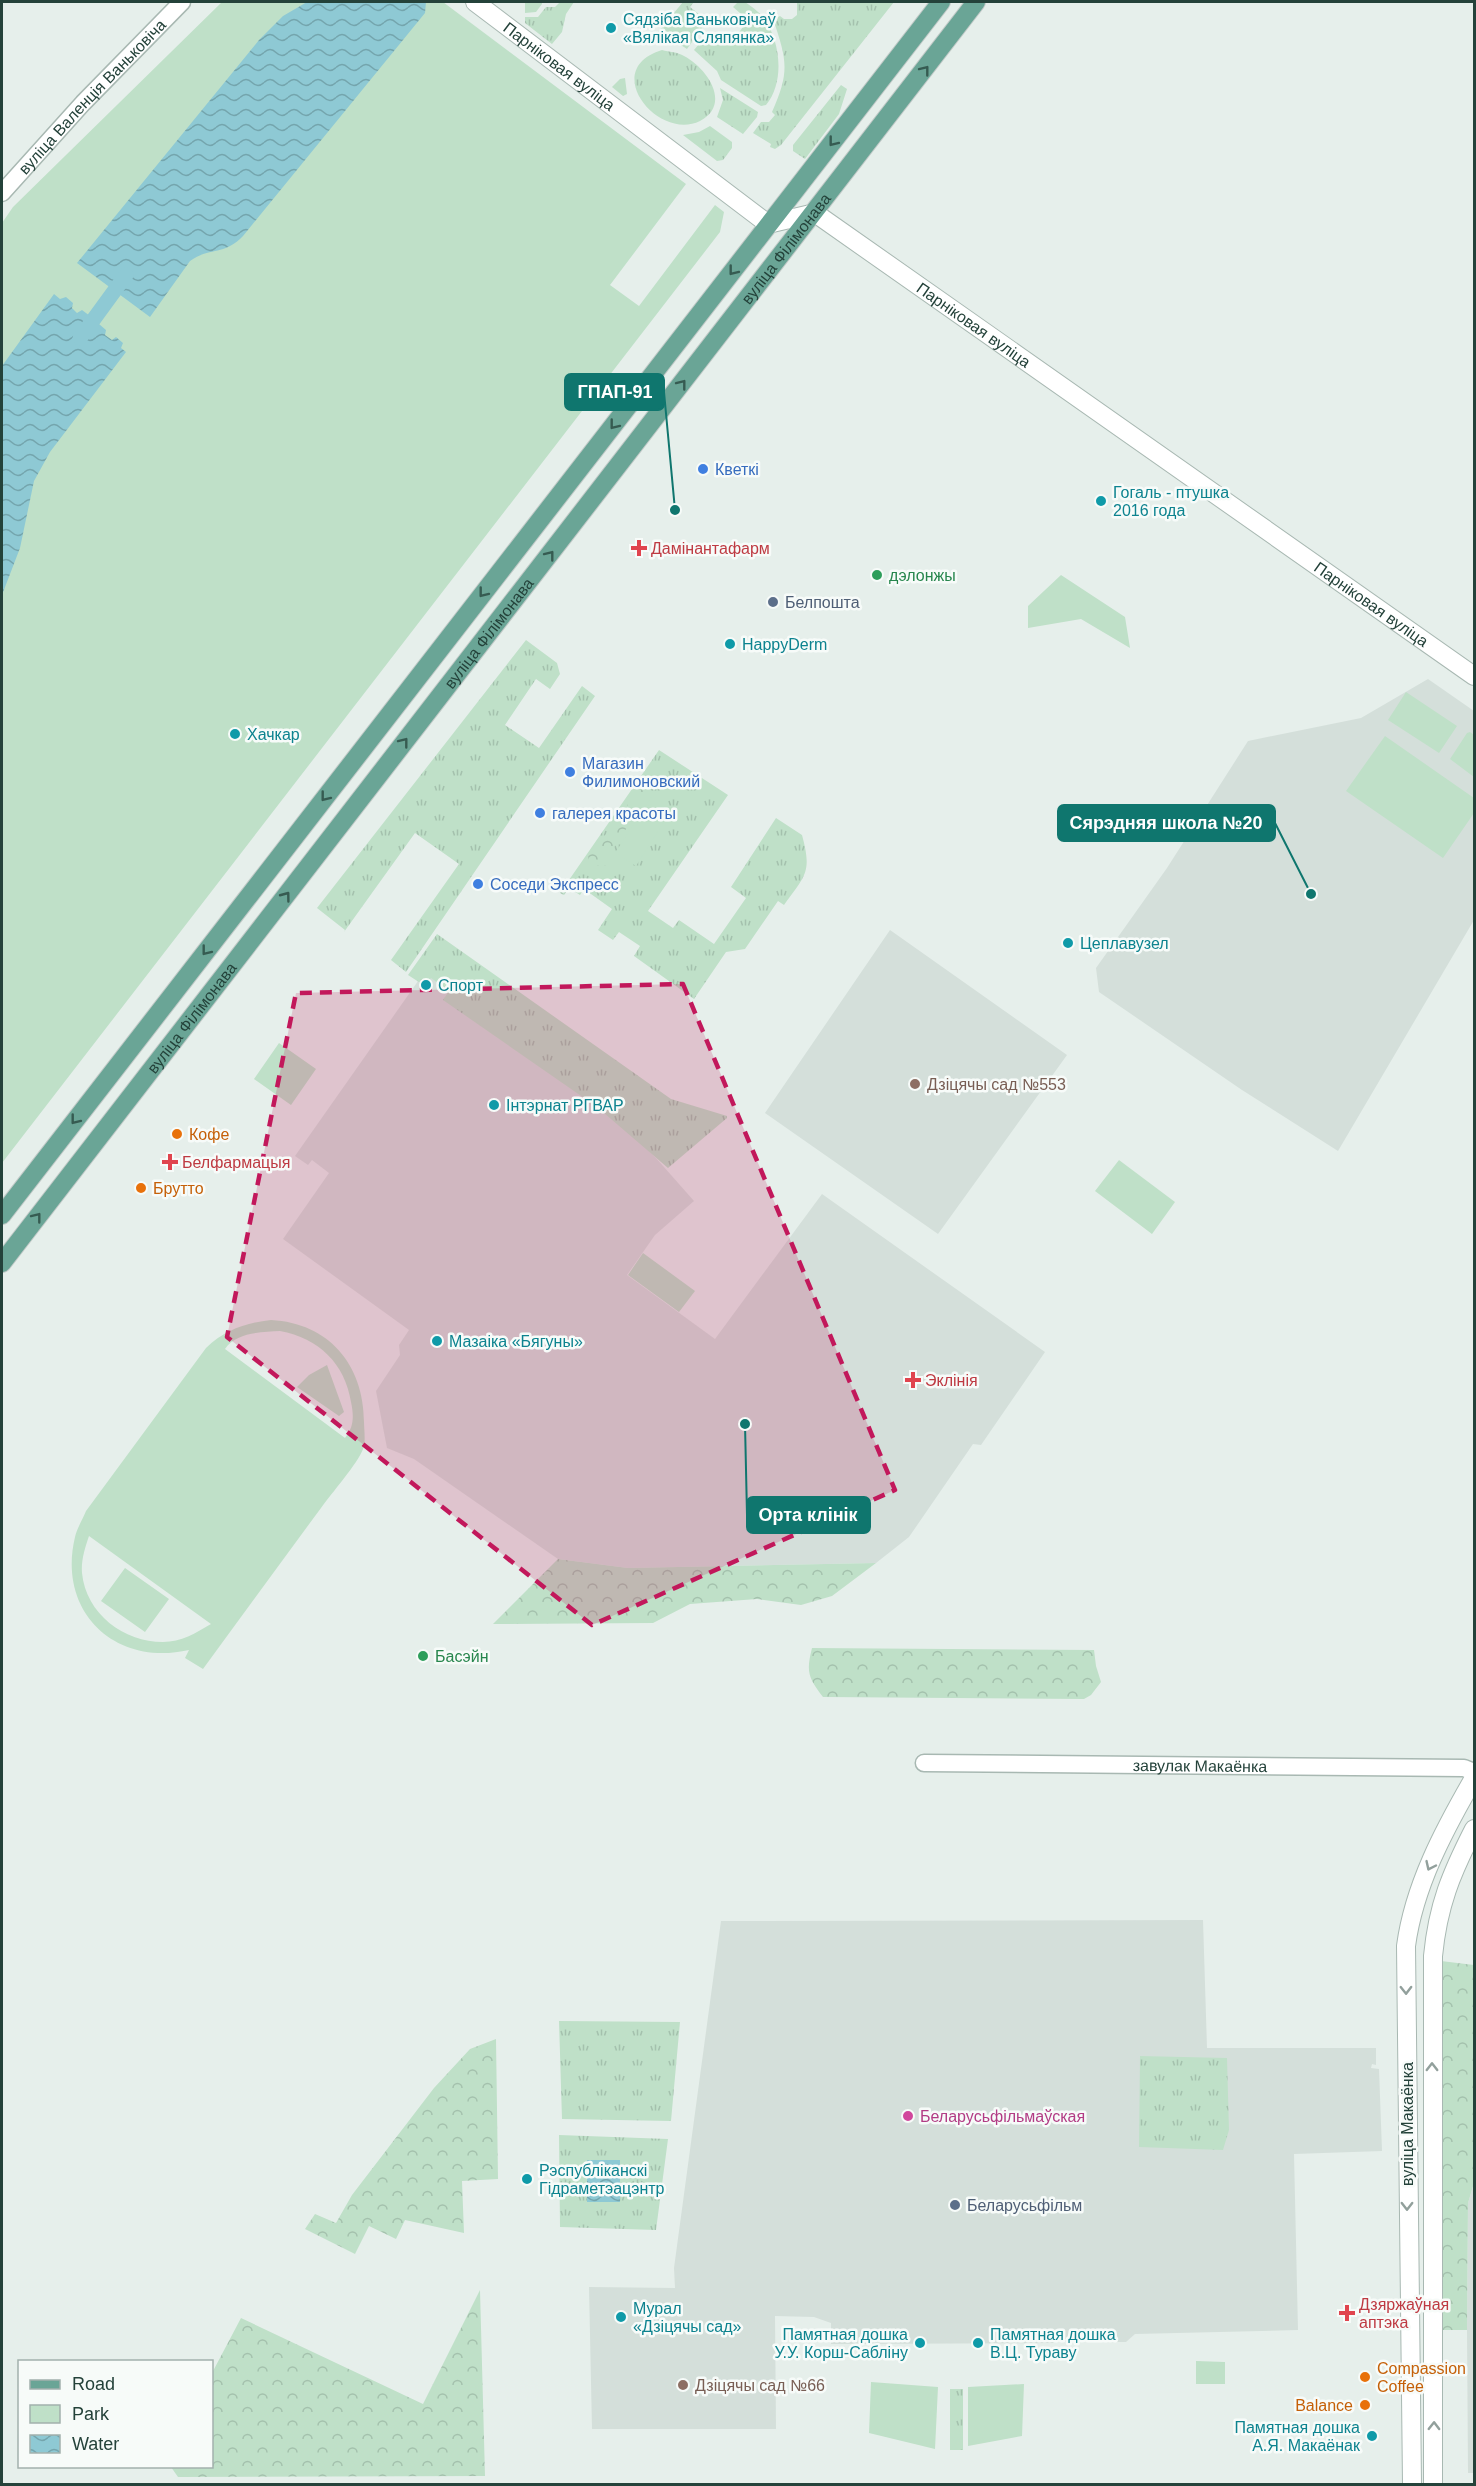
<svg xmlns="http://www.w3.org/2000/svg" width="1476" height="2486" font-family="Arial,sans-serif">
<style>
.built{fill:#d4dfda}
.grass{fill:url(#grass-tufts)}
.forest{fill:url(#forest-crowns)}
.park{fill:#bfe0c8;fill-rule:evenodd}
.water{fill:url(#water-waves)}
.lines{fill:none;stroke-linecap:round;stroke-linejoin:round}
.canal{stroke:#8ec9d4;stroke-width:15}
.minor-casing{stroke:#a8b8b2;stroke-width:19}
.tertiary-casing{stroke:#a8b8b2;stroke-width:20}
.primary-casing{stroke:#c2cac8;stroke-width:20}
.minor{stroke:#fff;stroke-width:16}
.tertiary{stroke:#fff;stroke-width:18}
.primary{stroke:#6aa596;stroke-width:18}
.oneway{stroke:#365b51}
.oneway2{stroke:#92a09c}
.marked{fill:#c2185b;fill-opacity:0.2;stroke:#c2185b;stroke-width:4.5;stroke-dasharray:12 8;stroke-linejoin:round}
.culture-dot{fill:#0f9aa8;stroke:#f7fbf9;stroke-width:2}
.shop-dot{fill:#3f7fe0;stroke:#f7fbf9;stroke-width:2}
.health-dot{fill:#e0444e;stroke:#f7fbf9;stroke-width:2}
.leisure-dot{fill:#2e9e5b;stroke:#f7fbf9;stroke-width:2}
.service-dot{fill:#5c6f8a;stroke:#f7fbf9;stroke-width:2}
.education-dot{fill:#8d6e63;stroke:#f7fbf9;stroke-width:2}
.food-dot{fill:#e8710a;stroke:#f7fbf9;stroke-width:2}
.hotel-dot{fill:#d1479c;stroke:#f7fbf9;stroke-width:2}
.labels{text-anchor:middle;stroke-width:5;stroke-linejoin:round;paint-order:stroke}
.culture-label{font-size:16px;fill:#0d838f;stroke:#f7fbf9;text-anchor:start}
.street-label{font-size:16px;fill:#24423a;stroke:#f7fbf9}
.shop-label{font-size:16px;fill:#366cbe;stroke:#f7fbf9;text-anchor:start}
.health-label{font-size:16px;fill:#be3a42;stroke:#f7fbf9;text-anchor:start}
.leisure-label{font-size:16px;fill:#27864d;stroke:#f7fbf9;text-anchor:start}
.service-label{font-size:16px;fill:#4e5e75;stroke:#f7fbf9;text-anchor:start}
.education-label{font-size:16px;fill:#785e54;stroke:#f7fbf9;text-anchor:start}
.food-label{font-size:16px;fill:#c56008;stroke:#f7fbf9;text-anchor:start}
.hotel-label{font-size:16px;fill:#b23c85;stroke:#f7fbf9;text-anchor:start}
.leader{fill:none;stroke:#0f766e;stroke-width:2}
.callout-dot{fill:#0f766e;stroke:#f7fbf9;stroke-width:2}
.callout{fill:#0f766e;stroke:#0f766e;stroke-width:2}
.callout-label{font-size:18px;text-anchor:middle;font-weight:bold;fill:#fff}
</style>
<defs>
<pattern id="grass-tufts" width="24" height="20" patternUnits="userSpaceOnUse" patternTransform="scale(1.5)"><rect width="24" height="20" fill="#bfe0c8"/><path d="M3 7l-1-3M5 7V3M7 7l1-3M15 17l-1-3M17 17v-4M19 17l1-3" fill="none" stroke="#a4c1ad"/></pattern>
<pattern id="forest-crowns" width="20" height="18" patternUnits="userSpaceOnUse" patternTransform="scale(1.5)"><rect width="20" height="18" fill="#bfe0c8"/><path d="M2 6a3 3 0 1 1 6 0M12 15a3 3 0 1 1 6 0" fill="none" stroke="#a4c1ad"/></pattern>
<pattern id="water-waves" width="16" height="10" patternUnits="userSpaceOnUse" patternTransform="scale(1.5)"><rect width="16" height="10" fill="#8ec9d4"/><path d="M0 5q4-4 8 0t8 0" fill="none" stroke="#74a5ad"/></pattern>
</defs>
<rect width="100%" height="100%" fill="#e6efeb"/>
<path class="built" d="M 1428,679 L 1474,711 L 1474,920 L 1338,1151 L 1242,1090 L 1099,992 L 1096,968 L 1167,868 L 1248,741 L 1361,718 Z
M 890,930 L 1067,1055 L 938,1234 L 765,1113 Z
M 442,947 L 656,1158 L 694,1201 L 655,1235 L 627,1275 L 715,1339 L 822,1194 L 1045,1352 L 981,1445 L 973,1444 L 909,1537 L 876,1563 L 628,1568 L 558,1559 L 414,1459 L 387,1448 L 376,1391 L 400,1355 L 399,1345 L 409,1330 L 283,1239 L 329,1173 L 312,1160 L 308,1165 L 295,1156 Z
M 1203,1920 L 1207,2048 L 1376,2048 L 1376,2065 L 1372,2064 L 1371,2068 L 1379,2069 L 1382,2151 L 1294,2154 L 1298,2330 L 1135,2334 L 1126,2342 L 1095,2342 L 1056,2338 L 1056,2343 L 831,2344 L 831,2323 L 814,2317 L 775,2316 L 776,2429 L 592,2429 L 589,2287 L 675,2288 L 674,2268 L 721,1921 Z
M 1474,2183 L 1474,2473 L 1468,2473 L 1467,2330 L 1468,2203 Z"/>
<path class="grass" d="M 525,2 L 542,2 L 542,4 L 536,12 L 525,13 Z
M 560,2 L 574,2 L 566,14 L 562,32 L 552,44 L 525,23 L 525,17 L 538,17 L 546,7 L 555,7 Z
M 683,2 L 694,2 L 690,7 L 700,15 L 695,21 L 702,28 L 687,49 C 675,41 663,38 649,43 Z
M 738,2 L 745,2 C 751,6 758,11 763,17 C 781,41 785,82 766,105 L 761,106 L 721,80 L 717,71 L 694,50 L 709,32 L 717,38 L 721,34 L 732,42 L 748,20 L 733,7 Z
M 797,2 L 894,2 L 781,145 L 775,149 L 770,147 L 771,144 L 753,133 L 761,122 L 769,122 L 775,115 L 772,112 C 790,72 787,60 773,19 L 780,16 L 784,19 L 792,19 L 797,15 Z
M 662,50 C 669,52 678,52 684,56 C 707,68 732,104 700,121 C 658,142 599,69 662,50 Z
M 625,78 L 627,94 L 623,96 L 612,87 L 620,79 Z
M 841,85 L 847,89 L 839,114 L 805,159 L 793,151 L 793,145 Z
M 720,88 L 758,112 L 757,117 L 743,134 L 717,117 L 723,100 Z
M 710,126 L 732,142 L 732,148 L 723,160 L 717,161 L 683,135 L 699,132 Z
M 526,640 L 557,663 L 560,674 L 550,689 L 536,679 L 505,725 L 539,748 L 582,686 L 595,696 L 406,972 L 391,960 L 459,864 L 415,833 L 344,932 L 345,930 L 317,908 Z
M 659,750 L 728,795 L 648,911 L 673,928 L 679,920 L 714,944 L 746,898 L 731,887 L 776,818 L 802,835 C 812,872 806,875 784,905 L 778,901 L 745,949 L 726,952 L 694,999 L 634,956 L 640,946 L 619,932 L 613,940 L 598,930 L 612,909 L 584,889 L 580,895 L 569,888 L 564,895 L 560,893 Z
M 437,934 L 671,1099 L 727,1116 L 727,1118 L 668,1168 L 597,1107 L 443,1000 L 449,991 L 431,978 L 425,986 L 408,975 Z
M 559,2021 L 680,2022 L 671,2121 L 562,2119 Z
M 1140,2056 L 1227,2058 L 1229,2130 L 1223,2150 L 1139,2147 Z
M 559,2135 L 668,2139 L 656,2230 L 560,2227 Z
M 950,2389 L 963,2389 L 963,2450 L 950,2450 Z"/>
<path class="forest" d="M 643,787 L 650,790 L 648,797 L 615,845 L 610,864 C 601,868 596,866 589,860 L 588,856 L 616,822 L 634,795 Z
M 558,1559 L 628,1568 L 876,1563 L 832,1596 L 801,1605 L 757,1599 L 690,1604 L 653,1623 L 493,1624 Z
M 812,1648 L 1094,1650 L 1096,1666 L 1101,1682 L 1091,1695 L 1084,1699 L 823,1697 C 808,1677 806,1672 812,1648 Z
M 1441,1961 L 1474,1965 L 1474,2183 L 1468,2203 L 1467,2330 L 1441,2330 Z
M 496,2039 L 498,2179 L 462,2181 L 464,2233 L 405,2220 L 396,2239 L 369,2226 L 355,2254 L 305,2229 L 315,2214 L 336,2223 L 352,2195 L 434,2088 L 470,2049 Z
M 480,2290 L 485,2476 L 178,2477 L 171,2467 L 212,2466 L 212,2373 L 241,2318 L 423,2404 Z"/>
<path class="park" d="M 222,2 L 443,2 L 686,184 L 610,285 L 639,306 L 715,205 L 724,212 L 720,232 L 2,1163 L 2,223 L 13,207 Z
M 1061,575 L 1125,617 L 1130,648 L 1081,619 L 1028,628 L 1028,606 Z
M 1406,692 L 1457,726 L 1439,753 L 1388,720 Z
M 1470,732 L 1474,735 L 1474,777 L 1450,759 L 1467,733 Z
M 1385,736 L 1474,798 L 1474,813 L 1443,858 L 1346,791 Z
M 652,796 L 672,809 L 636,866 L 615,853 Z
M 279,1043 L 316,1069 L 291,1105 L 254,1079 Z
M 1119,1160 L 1175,1202 L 1152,1234 L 1095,1191 Z
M 643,1253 L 695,1291 L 679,1312 L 628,1275 Z
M 271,1320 C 329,1323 364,1365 364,1422 C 364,1429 366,1442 363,1449 C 358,1463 331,1494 321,1508 C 281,1562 242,1616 203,1669 L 185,1658 L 189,1650 C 115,1667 57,1612 75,1537 C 77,1528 83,1519 86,1511 L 206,1348 C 225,1330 245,1323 271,1320 ZM 280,1331 C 319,1338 345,1364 351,1402 C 354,1416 354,1427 345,1438 L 225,1349 C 236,1332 262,1332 280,1331 ZM 89,1536 L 211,1624 C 196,1633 181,1642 163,1642 C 124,1642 86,1614 82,1573 C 81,1560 85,1548 89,1536 Z
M 327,1365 L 344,1412 L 339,1416 L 297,1387 L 309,1375 Z
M 125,1568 L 169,1599 L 145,1632 L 101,1601 Z
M 1196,2361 L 1225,2362 L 1225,2384 L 1196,2384 Z
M 871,2382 L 938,2387 L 935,2449 L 869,2433 Z
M 1024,2384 L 1022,2436 L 968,2446 L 968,2387 Z"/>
<path class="water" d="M 307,2 L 426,2 L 425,13 L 243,236 C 224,256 209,247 190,261 L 150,317 L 77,263 L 259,40 L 283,16 Z
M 54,294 L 60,299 L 66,297 L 73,303 L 72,308 L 77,313 L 82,310 L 90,316 L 89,322 L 94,326 L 99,324 L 106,330 L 105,335 L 112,340 L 116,337 L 123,343 L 121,348 L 126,352 L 50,452 L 34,481 L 20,548 L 2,595 L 2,366 Z
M 587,2160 L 620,2160 L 620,2202 L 587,2202 Z"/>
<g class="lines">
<path class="canal" d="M 80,338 L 126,275"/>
<g class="minor-casing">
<g id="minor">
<path id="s1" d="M 2,193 L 83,103 L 182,2"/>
<path id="s2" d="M 924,1763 L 1464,1768 L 1474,1772"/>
</g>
</g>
<g class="tertiary-casing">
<g id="tertiary">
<path id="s3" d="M 475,2 L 768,224 L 815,213 L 1474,676"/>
<path d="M 1412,2484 L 1406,1946 C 1414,1886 1444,1830 1474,1778"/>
<path d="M 1433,2484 L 1433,1956 C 1438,1905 1451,1874 1474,1829"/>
</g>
</g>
<g class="primary-casing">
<g id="primary">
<path d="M 2,1215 L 941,2"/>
<path id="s4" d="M 2,1263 L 976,2"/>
</g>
</g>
<use href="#minor" class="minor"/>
<use href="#tertiary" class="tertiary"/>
<use href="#primary" class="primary"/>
</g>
<defs><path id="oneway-chevron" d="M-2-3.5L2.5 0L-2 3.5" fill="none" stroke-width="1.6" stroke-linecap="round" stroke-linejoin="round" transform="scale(1.5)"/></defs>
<g class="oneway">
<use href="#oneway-chevron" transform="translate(925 70) rotate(-52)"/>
<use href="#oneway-chevron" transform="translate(833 142) rotate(128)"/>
<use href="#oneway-chevron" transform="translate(733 271) rotate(128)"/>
<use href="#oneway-chevron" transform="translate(682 384) rotate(-52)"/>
<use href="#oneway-chevron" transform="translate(614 425) rotate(128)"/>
<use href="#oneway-chevron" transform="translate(550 555) rotate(-52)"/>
<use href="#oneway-chevron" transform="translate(483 593) rotate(128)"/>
<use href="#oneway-chevron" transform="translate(404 742) rotate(-52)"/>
<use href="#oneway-chevron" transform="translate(325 797) rotate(128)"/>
<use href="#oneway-chevron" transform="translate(286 896) rotate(-53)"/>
<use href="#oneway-chevron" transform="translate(206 951) rotate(128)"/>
<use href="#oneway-chevron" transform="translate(75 1120) rotate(128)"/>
<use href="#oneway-chevron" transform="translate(37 1217) rotate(-52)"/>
</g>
<g class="oneway2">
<use href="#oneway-chevron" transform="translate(1430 1866) rotate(115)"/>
<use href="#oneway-chevron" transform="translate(1406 1990) rotate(89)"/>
<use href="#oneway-chevron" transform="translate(1432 2067) rotate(-90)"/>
<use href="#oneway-chevron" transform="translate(1407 2206) rotate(90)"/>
<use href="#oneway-chevron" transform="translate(1434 2426) rotate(-89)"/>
</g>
<path class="marked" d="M 683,984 L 895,1490 L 592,1625 L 227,1337 L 296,993 Z"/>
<g class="culture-dot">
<circle cx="611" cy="28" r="6"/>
<circle cx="1101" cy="501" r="6"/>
<circle cx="730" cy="644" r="6"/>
<circle cx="235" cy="734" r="6"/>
<circle cx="1068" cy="943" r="6"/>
<circle cx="426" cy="985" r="6"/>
<circle cx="494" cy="1105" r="6"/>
<circle cx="437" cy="1341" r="6"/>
<circle cx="527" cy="2179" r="6"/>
<circle cx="621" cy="2317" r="6"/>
<circle cx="920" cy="2343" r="6"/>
<circle cx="978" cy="2343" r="6"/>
<circle cx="1372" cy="2436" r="6"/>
</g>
<g class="shop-dot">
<circle cx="703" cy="469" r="6"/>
<circle cx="570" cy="772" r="6"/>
<circle cx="540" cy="813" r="6"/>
<circle cx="478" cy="884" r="6"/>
</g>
<g class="health-dot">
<path d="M636 539h6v6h6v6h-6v6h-6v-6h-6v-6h6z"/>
<path d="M167 1153h6v6h6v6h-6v6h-6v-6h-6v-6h6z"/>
<path d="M910 1371h6v6h6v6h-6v6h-6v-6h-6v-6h6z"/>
<path d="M1344 2304h6v6h6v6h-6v6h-6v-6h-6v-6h6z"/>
</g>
<g class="leisure-dot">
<circle cx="877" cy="575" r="6"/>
<circle cx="423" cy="1656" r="6"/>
</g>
<g class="service-dot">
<circle cx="773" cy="602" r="6"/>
<circle cx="955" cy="2205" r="6"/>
</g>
<g class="education-dot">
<circle cx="915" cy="1084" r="6"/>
<circle cx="683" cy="2385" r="6"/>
</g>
<g class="food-dot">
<circle cx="177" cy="1134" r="6"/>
<circle cx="141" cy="1188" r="6"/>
<circle cx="1365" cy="2377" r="6"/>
<circle cx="1365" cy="2405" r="6"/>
</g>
<circle class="hotel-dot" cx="908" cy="2116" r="6"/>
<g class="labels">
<g class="culture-label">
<text x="623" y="25">Сядзіба Ваньковічаў<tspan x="623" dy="18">«Вялікая Сляпянка»</tspan></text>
<text x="1113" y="498">Гогаль - птушка<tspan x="1113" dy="18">2016 года</tspan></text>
<text x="742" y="650">HappyDerm</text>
<text x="247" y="740">Хачкар</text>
<text x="1080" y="949">Цеплавузел</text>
<text x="438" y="991">Спорт</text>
<text x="506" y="1111">Інтэрнат РГВАР</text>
<text x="449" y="1347">Мазаіка «Бягуны»</text>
<text x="539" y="2176">Рэспубліканскі<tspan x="539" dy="18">Гідраметэацэнтр</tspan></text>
<text x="633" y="2314">Мурал<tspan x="633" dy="18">«Дзіцячы сад»</tspan></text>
<text x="908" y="2340" text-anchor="end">Памятная дошка<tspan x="908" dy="18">У.У. Корш-Сабліну</tspan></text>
<text x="990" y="2340">Памятная дошка<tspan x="990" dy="18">В.Ц. Тураву</tspan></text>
<text x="1360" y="2433" text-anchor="end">Памятная дошка<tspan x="1360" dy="18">А.Я. Макаёнак</tspan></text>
</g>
<g class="street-label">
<text dy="6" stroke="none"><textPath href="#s3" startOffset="106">Парніковая вуліца</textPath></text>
<text dy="6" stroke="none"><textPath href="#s1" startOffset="132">вуліца Валенція Ваньковіча</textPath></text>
<text dy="6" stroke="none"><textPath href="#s4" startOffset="1282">вуліца Філімонава</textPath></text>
<text dy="6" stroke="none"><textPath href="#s3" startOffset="610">Парніковая вуліца</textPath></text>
<text dy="6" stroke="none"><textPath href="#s3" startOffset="1096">Парніковая вуліца</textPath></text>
<text dy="6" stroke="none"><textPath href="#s4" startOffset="796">вуліца Філімонава</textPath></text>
<text dy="6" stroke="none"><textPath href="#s4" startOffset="310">вуліца Філімонава</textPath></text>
<text dy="6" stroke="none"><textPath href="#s2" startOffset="276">завулак Макаёнка</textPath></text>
<text transform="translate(1407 2124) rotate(-90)" y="6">вуліца Макаёнка</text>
</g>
<g class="shop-label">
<text x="715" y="475">Кветкі</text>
<text x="582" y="769">Магазин<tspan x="582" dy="18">Филимоновский</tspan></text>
<text x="552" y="819">галерея красоты</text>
<text x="490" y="890">Соседи Экспресс</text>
</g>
<g class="health-label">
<text x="651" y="554">Дамінантафарм</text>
<text x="182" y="1168">Белфармацыя</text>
<text x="925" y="1386">Эклінія</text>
<text x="1359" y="2310">Дзяржаўная<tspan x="1359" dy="18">аптэка</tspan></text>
</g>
<g class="leisure-label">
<text x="889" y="581">дэлонжы</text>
<text x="435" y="1662">Басэйн</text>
</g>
<g class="service-label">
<text x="785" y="608">Белпошта</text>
<text x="967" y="2211">Беларусьфільм</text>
</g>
<g class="education-label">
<text x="927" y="1090">Дзіцячы сад №553</text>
<text x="695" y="2391">Дзіцячы сад №66</text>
</g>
<g class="food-label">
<text x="189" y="1140">Кофе</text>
<text x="153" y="1194">Брутто</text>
<text x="1377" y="2374">Compassion<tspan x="1377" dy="18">Coffee</tspan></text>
<text x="1353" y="2411" text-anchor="end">Balance</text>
</g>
<g class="hotel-label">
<text x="920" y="2122">Беларусьфільмаўская</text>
</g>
</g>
<path class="leader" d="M675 510L664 392M1311 894L1275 823M745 1424L747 1515"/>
<g class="callout-dot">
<circle cx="675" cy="510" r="6"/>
<circle cx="1311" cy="894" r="6"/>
<circle cx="745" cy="1424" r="6"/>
</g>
<g class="callout">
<rect x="565" y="374" width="99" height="36" rx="6"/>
<rect x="1058" y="805" width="217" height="36" rx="6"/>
<rect x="747" y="1497" width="123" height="36" rx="6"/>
</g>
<g class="callout-label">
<text x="615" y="398">ГПАП-91</text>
<text x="1166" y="829">Сярэдняя школа №20</text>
<text x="808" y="1521">Орта клінік</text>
</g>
<rect width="1476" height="2486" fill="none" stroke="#24423a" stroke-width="6"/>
<rect x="18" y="2360" width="195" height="108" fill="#f7fbf9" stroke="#a3b1ad" stroke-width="1.5"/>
<rect x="30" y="2380" width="30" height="9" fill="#6aa596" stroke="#a3b1ad" stroke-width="1.5"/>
<text x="72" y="2390" font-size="18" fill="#24423a">Road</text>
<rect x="30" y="2405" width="30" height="18" fill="#bfe0c8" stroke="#a3b1ad" stroke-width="1.5"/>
<text x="72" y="2420" font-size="18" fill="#24423a">Park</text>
<rect x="30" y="2435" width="30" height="18" fill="url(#water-waves)" stroke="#a3b1ad" stroke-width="1.5"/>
<text x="72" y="2450" font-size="18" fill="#24423a">Water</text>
</svg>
